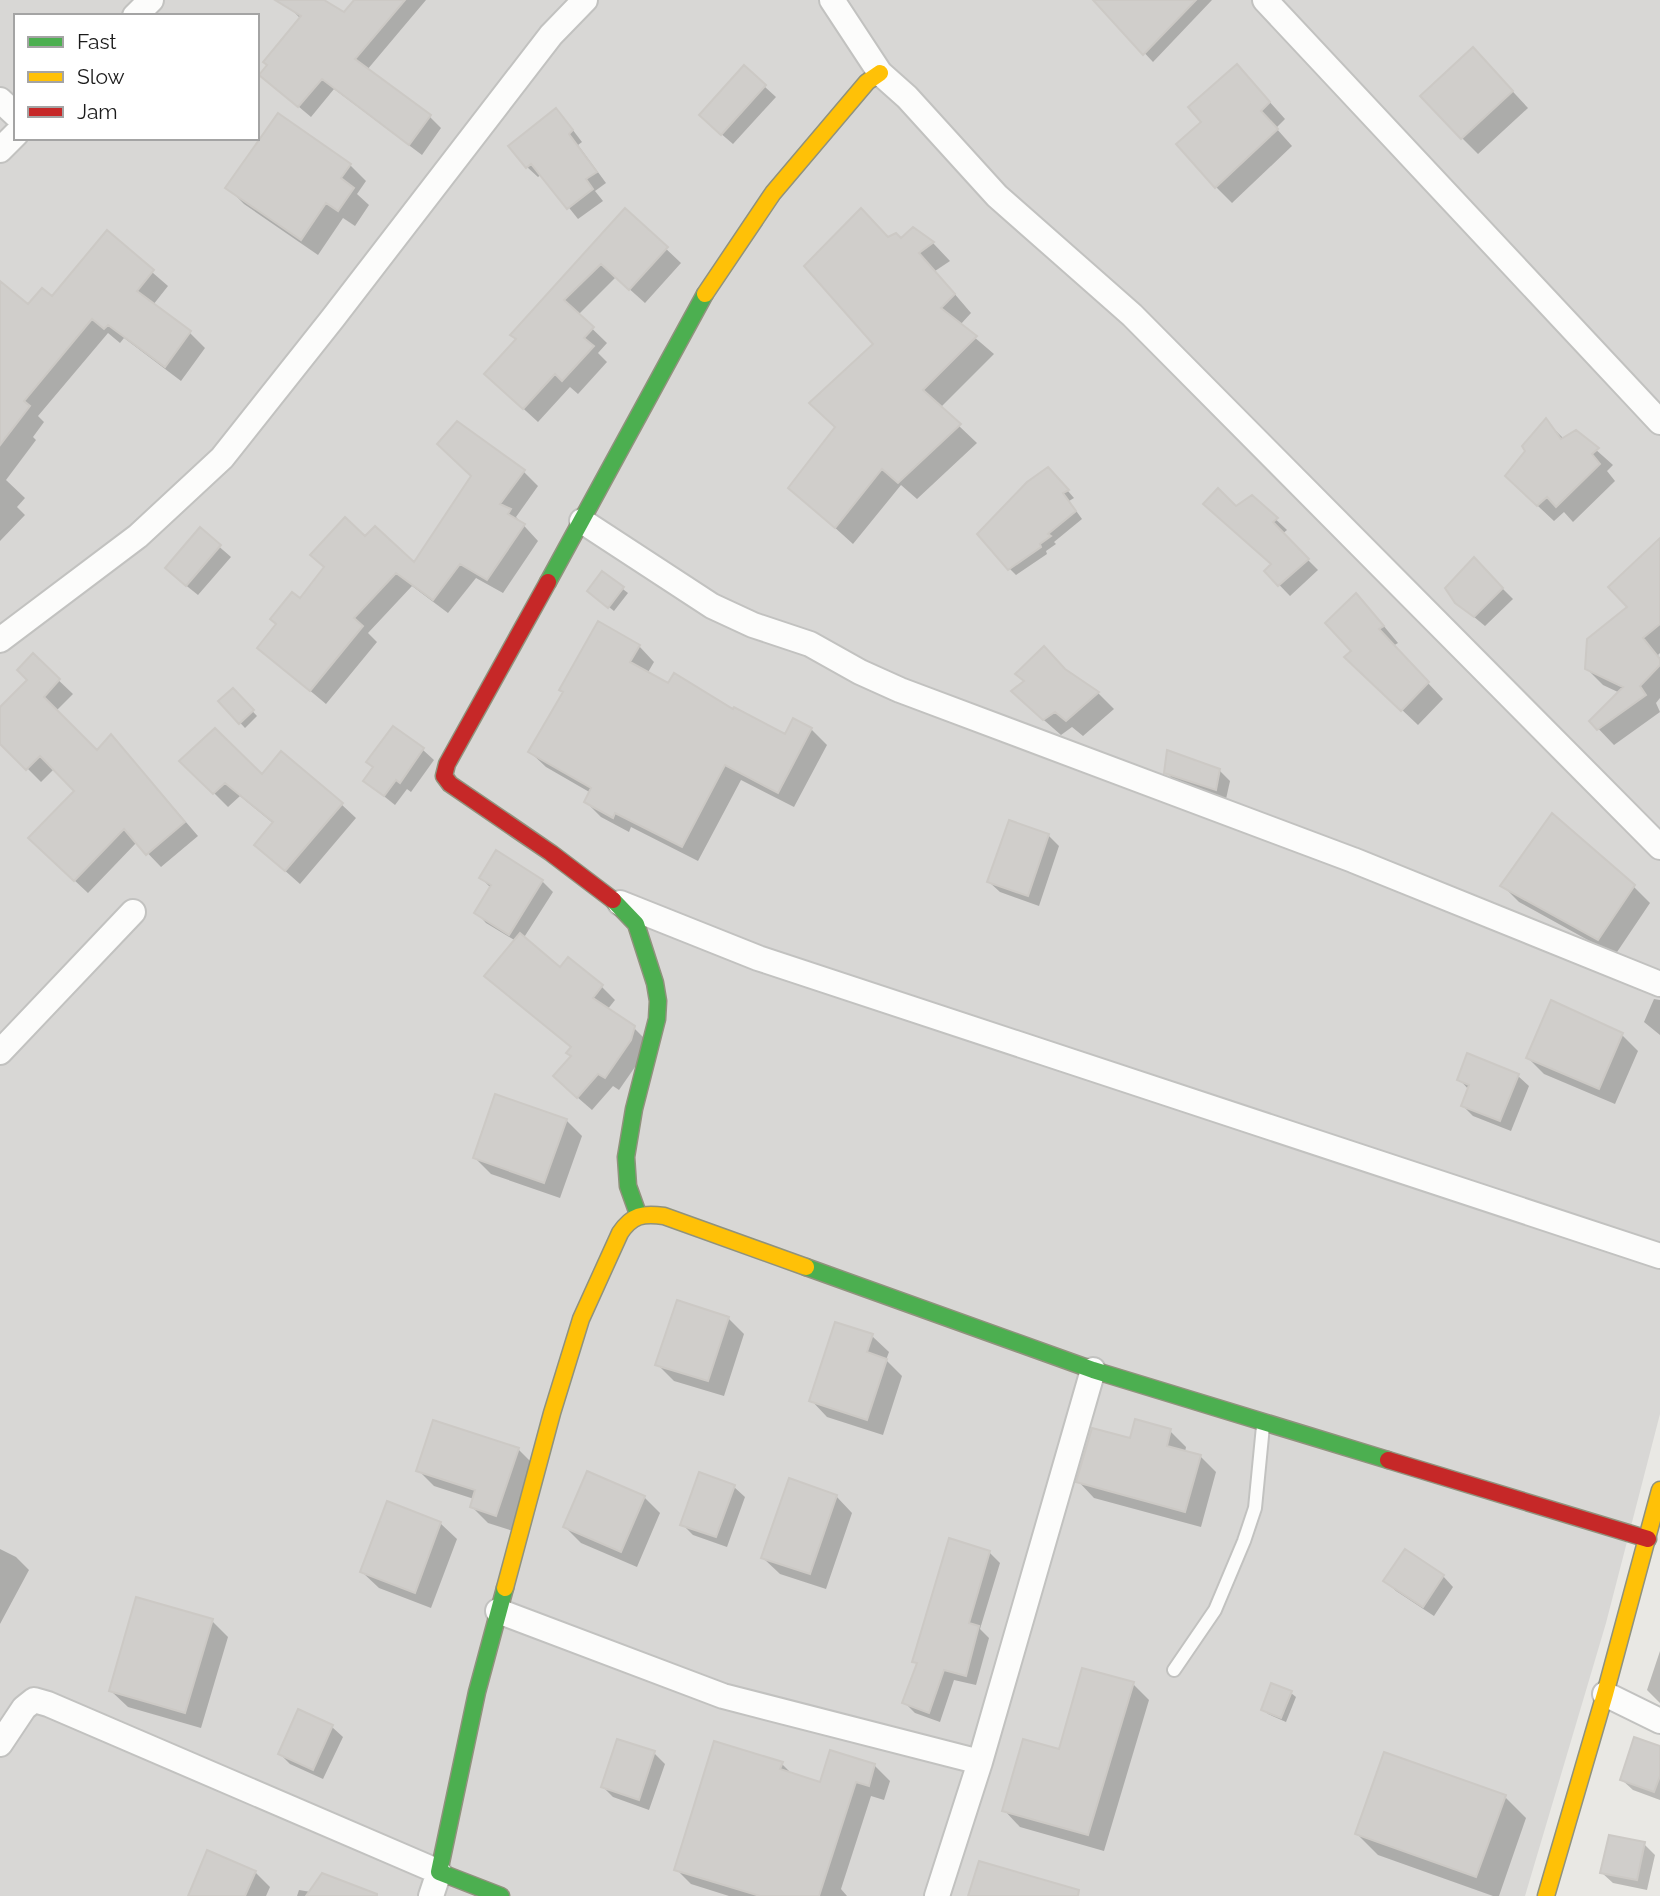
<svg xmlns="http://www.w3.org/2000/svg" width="1660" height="1896" font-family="Raleway,sans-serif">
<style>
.residential{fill:#d8d7d5;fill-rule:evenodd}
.shadow{fill:#0003}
.building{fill:#d0cecb;stroke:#ccc9c5;stroke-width:2}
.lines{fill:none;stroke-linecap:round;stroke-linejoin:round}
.lane-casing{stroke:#c2c2c0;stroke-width:16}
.street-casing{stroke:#c2c2c0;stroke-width:28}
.fast-casing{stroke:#90927d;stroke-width:19}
.slow-casing{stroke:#90927d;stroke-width:19}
.jam-casing{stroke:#90927d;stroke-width:19}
.lane{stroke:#fcfcfb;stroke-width:12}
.street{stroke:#fcfcfb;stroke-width:24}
.fast{stroke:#4caf50;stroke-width:16}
.slow{stroke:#ffc107;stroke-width:16}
.jam{stroke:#c62828;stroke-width:16}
</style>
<rect width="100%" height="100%" fill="#e9e8e4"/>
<path class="residential" d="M 0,0 L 1660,0 L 1660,1414 L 1606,1623 L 1525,1896 L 0,1896 ZM 16,16 L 257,16 L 257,138 L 16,138 Z"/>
<path class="shadow" d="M 291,0 L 321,0 L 344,14 L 356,0 L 426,0 L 367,70 L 430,117 L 441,128 L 422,155 L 334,89 L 311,117 L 261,75 L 301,19 L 288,6 Z
M 1095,0 L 1212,0 L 1153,62 Z
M 1489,66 L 1528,108 L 1478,154 L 1462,138 Z
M 744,68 L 776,97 L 733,144 L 712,126 Z
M 1253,83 L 1285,119 L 1276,128 L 1292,146 L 1232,203 L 1216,187 Z
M 566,121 L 582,142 L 578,145 L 606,183 L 595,191 L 603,201 L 578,219 L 542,174 L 538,177 L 527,167 Z
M 350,165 L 366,181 L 357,194 L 369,205 L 355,226 L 343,218 L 318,255 L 244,204 L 228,188 Z
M 625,210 L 681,263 L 645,303 L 616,277 L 578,315 L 607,343 L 598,353 L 607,362 L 578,394 L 570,387 L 538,422 L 501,388 Z
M 913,229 L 933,243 L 950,261 L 935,271 L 971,313 L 960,325 L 994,354 L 940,408 L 977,443 L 917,499 L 901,485 L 853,544 L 791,488 L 837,428 L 876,344 L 888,239 L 901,240 Z
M 107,233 L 168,286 L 153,305 L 190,333 L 205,348 L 181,381 L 124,338 L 120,343 L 108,333 L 38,416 L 44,422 L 33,437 L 36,440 L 6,480 L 25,498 L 17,507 L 25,515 L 0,541 L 0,323 L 28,306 L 52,298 Z
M 1546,421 L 1564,439 L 1576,432 L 1613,465 L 1607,471 L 1615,481 L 1573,522 L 1564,512 L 1554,521 L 1523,492 L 1528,451 Z
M 523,471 L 538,486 L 516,517 L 538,541 L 503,593 L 476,578 L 448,613 L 412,586 L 368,633 L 377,642 L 326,704 L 259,648 L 300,600 L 365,539 L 414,565 Z
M 1055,476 L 1074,498 L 1069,501 L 1082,519 L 1054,542 L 1056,544 L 1046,551 L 1047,554 L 1016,575 L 1010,569 Z
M 1252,497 L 1287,530 L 1282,534 L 1318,570 L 1290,596 L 1266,571 L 1273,565 L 1236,508 Z
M 200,530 L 231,557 L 198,595 L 178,579 Z
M 1660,557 L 1660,653 L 1658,655 L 1660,658 L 1660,698 L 1656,703 L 1660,712 L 1614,745 L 1591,721 L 1620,693 L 1603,685 L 1586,668 L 1629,607 Z
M 1474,560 L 1513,599 L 1485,626 L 1456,602 Z
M 602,573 L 628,593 L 614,611 L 594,595 Z
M 1372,612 L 1398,643 L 1393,646 L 1443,699 L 1418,725 L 1363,673 L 1354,651 Z
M 639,646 L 654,662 L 647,674 L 668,685 L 786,736 L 811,729 L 827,745 L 794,807 L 741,780 L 698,861 L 631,827 L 629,832 L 601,817 L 586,802 L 591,793 L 546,767 L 530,752 Z
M 33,656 L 73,694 L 56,711 L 97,752 L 124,750 L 198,836 L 161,867 L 137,842 L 88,893 L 44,852 L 76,791 L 54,769 L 41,782 L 0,741 L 0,710 L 30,680 Z
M 1068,673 L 1098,693 L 1114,709 L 1083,736 L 1072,727 L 1061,735 L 1029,707 Z
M 233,690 L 257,716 L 245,728 L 220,701 Z
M 393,729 L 423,750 L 434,760 L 411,792 L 407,789 L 395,805 L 365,781 L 374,768 Z
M 182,761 L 262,776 L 341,804 L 356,818 L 300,884 L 256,845 L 274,824 L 240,796 L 228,807 Z
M 1219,770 L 1230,781 L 1226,799 L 1177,783 L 1166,772 Z
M 1048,835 L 1059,846 L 1039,906 L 1000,892 L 989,882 Z
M 496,853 L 542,881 L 553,892 L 523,939 L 560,969 L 568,960 L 602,987 L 615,1000 L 607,1010 L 633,1027 L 647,1041 L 644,1054 L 619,1090 L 613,1086 L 592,1110 L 569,1090 L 572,1048 L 487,976 L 516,941 L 486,923 L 476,912 L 491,888 L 481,878 Z
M 1503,886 L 1634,887 L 1650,903 L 1615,955 L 1519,902 Z
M 1654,999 L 1660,1000 L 1660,1035 L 1644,1022 Z
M 1622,1035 L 1638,1051 L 1615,1104 L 1544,1074 L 1528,1058 Z
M 1468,1055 L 1518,1076 L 1529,1086 L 1511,1131 L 1473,1116 L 1463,1106 L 1469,1090 L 1459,1079 Z
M 566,1120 L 582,1136 L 560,1198 L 491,1174 L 475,1158 Z
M 728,1318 L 744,1334 L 724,1396 L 674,1381 L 657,1364 Z
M 872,1336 L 889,1352 L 886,1360 L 902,1376 L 883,1435 L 827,1417 L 811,1400 Z
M 1170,1431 L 1186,1447 L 1185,1452 L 1200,1456 L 1216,1472 L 1201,1527 L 1094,1498 L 1078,1481 L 1131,1440 Z
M 518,1449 L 535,1466 L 513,1531 L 488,1523 L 472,1507 L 474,1499 L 434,1486 L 418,1470 Z
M 734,1487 L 745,1497 L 727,1547 L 693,1535 L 682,1524 Z
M 836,1496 L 852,1513 L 826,1589 L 780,1574 L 763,1558 Z
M 644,1497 L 660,1513 L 637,1567 L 581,1543 L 565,1527 Z
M 440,1523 L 457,1539 L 431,1608 L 379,1588 L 362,1572 Z
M 0,1549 L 16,1557 L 29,1570 L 0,1624 Z
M 989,1552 L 1000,1563 L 980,1629 L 989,1638 L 976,1685 L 954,1680 L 940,1722 L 915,1713 L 904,1702 L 918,1665 L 914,1661 Z
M 1443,1576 L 1453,1587 L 1434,1616 L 1396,1591 L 1385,1581 Z
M 212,1621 L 228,1637 L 201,1728 L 128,1707 L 111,1691 Z
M 1660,1651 L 1660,1703 L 1647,1690 Z
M 1133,1684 L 1149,1700 L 1104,1851 L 1020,1827 L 1004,1810 L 1061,1751 Z
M 1291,1693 L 1296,1697 L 1286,1722 L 1268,1714 L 1263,1709 Z
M 299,1711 L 332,1727 L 343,1737 L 323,1779 L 290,1764 L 280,1754 Z
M 1660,1747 L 1660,1800 L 1633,1790 L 1622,1780 Z
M 654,1753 L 665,1764 L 649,1810 L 613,1797 L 603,1787 Z
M 782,1764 L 793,1775 L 821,1784 L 875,1766 L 890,1781 L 884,1800 L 871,1796 L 841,1889 L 847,1896 L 729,1896 L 691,1884 L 676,1869 Z
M 1505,1797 L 1526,1818 L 1499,1896 L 1493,1896 L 1378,1855 L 1357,1834 Z
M 1644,1844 L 1655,1855 L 1647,1890 L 1613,1883 L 1602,1873 Z
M 255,1872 L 270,1887 L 266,1896 L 190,1896 Z
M 299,1890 L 311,1892 L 363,1896 L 297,1896 Z"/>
<path class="building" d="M 275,0 L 324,0 L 344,12 L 354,0 L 405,0 L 355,59 L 431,115 L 409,145 L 322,79 L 298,107 L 259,75 L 267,65 L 263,62 L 301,16 Z
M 1093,0 L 1196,0 L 1143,55 Z
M 1473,47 L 1513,91 L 1461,139 L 1420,96 Z
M 1237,64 L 1270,102 L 1261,111 L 1278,129 L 1215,188 L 1176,144 L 1201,122 L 1188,107 Z
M 744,65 L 766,85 L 721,135 L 699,115 Z
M 556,108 L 573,130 L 569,134 L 597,172 L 586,179 L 593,189 L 567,209 L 531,164 L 526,168 L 508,146 Z
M 278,113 L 351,164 L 341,178 L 354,188 L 338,211 L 326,203 L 301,240 L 225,188 Z
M 625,208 L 668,247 L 629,290 L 601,264 L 564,300 L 594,327 L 584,338 L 594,346 L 562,381 L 555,374 L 523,409 L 484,374 L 516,339 L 510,335 Z
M 861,208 L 888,237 L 896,233 L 901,238 L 913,227 L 934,242 L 919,253 L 955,294 L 941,308 L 977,336 L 923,390 L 961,424 L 898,483 L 882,469 L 835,528 L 788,488 L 835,427 L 809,403 L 873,344 L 804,266 Z
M 107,230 L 154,270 L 137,291 L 191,331 L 165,367 L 108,325 L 104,329 L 92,319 L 24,401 L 30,406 L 0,445 L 0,281 L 28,304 L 42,288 L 52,296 Z
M 1546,418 L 1561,439 L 1576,430 L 1599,448 L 1592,454 L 1600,464 L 1556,507 L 1547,497 L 1537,506 L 1505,476 L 1525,451 L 1522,446 Z
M 457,421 L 525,470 L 500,504 L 511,509 L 508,514 L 525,524 L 487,580 L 460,564 L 433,600 L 396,573 L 354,618 L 363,626 L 310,691 L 257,648 L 276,624 L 270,619 L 292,592 L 300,598 L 324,567 L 310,555 L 345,517 L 365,536 L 375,526 L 414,562 L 471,476 L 437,444 Z
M 1048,467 L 1069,490 L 1063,493 L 1076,511 L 1048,534 L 1051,536 L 1040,544 L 1041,547 L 1008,570 L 977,534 L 1027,482 Z
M 1218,488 L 1236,506 L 1252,495 L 1278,518 L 1273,522 L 1309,559 L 1278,586 L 1264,571 L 1271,564 L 1203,504 Z
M 200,527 L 221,545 L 186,586 L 165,568 Z
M 1660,538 L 1660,624 L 1643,638 L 1660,659 L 1660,665 L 1640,686 L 1646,695 L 1597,730 L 1589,721 L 1623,687 L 1585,669 L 1587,639 L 1627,607 L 1608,587 Z
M 1474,557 L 1503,588 L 1474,617 L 1455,603 L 1445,588 Z
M 602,571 L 624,587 L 608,608 L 587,591 Z
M 1356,593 L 1384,626 L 1379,629 L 1429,682 L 1401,711 L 1344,657 L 1351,651 L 1325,623 Z
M 598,621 L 640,645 L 630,662 L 668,683 L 674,673 L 733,709 L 734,707 L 785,734 L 793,718 L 812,728 L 778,793 L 725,765 L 682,847 L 615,813 L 613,818 L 584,802 L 591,788 L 528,752 L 563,692 L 559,690 Z
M 1044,646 L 1065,669 L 1099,692 L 1066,721 L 1055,712 L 1043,720 L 1011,691 L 1024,681 L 1015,674 Z
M 33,653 L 60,679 L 44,697 L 97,750 L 111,734 L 185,822 L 146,855 L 124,829 L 74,881 L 28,838 L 74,791 L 40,756 L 26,770 L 0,744 L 0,707 L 27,680 L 17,670 Z
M 233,688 L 254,710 L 239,724 L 218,701 Z
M 393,726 L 424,748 L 400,783 L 396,780 L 384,796 L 363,781 L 373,767 L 366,762 Z
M 215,728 L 262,774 L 281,751 L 343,803 L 285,871 L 254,845 L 273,822 L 225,783 L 213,794 L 179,761 Z
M 1167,750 L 1220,769 L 1216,790 L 1164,773 Z
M 1552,813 L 1635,885 L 1598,940 L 1500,886 Z
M 1009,820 L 1049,834 L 1028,896 L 987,882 Z
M 496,850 L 543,880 L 509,935 L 474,913 L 491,885 L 479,878 Z
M 520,933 L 560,967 L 568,957 L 603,985 L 593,998 L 635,1026 L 631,1040 L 605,1078 L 598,1074 L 577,1098 L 553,1076 L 571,1056 L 566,1053 L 571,1047 L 484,976 Z
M 1551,1000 L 1623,1033 L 1599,1089 L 1526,1058 Z
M 1467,1053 L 1519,1074 L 1500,1121 L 1461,1106 L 1469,1085 L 1457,1080 Z
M 495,1094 L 567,1119 L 544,1183 L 473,1158 Z
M 677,1300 L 729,1317 L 708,1381 L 655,1365 Z
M 835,1322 L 873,1334 L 867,1352 L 887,1359 L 867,1420 L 809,1401 Z
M 1135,1419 L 1171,1429 L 1167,1446 L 1201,1455 L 1185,1512 L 1076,1482 L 1092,1428 L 1130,1438 Z
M 433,1420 L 519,1448 L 496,1516 L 470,1507 L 475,1490 L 416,1471 Z
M 587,1471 L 645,1496 L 621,1552 L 563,1527 Z
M 699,1472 L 735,1485 L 716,1537 L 680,1525 Z
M 789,1478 L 837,1495 L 810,1574 L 761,1558 Z
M 387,1501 L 441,1522 L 415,1593 L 360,1572 Z
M 949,1538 L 990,1551 L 969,1623 L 979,1626 L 966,1676 L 944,1670 L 929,1713 L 902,1703 L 917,1663 L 912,1662 Z
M 1405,1549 L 1444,1575 L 1423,1607 L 1383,1581 Z
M 136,1597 L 213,1619 L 185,1713 L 109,1691 Z
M 1082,1668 L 1134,1682 L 1088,1835 L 1002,1811 L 1023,1739 L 1059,1749 Z
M 1271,1683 L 1292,1691 L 1281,1718 L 1261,1710 Z
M 298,1709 L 333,1725 L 313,1770 L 278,1754 Z
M 1634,1737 L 1660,1746 L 1660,1776 L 1654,1792 L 1620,1780 Z
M 617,1739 L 655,1751 L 639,1800 L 601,1787 Z
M 714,1741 L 783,1762 L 780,1769 L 820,1782 L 830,1750 L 875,1764 L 869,1786 L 856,1782 L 819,1896 L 760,1896 L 674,1870 Z
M 1384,1752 L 1506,1795 L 1476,1877 L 1355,1834 Z
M 1609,1835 L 1645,1842 L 1637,1880 L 1600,1873 Z
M 207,1850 L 256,1871 L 245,1896 L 188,1896 Z
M 979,1861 L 1079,1890 L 1078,1896 L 968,1896 Z
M 322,1873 L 377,1894 L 377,1896 L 306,1896 Z"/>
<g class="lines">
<g class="lane-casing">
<path id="lane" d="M 1174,1670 L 1215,1610 L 1244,1541 L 1255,1508 L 1263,1426"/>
</g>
<g class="street-casing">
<path id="street" d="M 832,0 L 880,73 L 907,97 L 997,196 L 1132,315 L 1660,847
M 1265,0 L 1660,422
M 135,16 L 151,0
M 0,100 L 16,115
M 0,150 L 16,134
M 582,521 L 712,606 L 753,625 L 810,644 L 860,672 L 900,690 L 1353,860 L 1660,984
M 0,640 L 138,536 L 222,458 L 333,318 L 551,35 L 585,0
M 620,903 L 758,958 L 1660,1256
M 0,1052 L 133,912
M 498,1611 L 723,1696 L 980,1762
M 1605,1694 L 1660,1721
M 0,1744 L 24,1708 L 34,1700 L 48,1704 L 439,1872 L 431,1896
M 937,1896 L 980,1762 L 1093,1370"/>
</g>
<g class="fast-casing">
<path id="fast" d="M 548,582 L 705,294
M 613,900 L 636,924 L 655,983 L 658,1001 L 657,1019 L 634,1109 L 626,1157 L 628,1186 L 638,1214
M 806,1267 L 1093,1370 L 1388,1460
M 501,1896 L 439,1872 L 477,1692 L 505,1588"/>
</g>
<g class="slow-casing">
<path id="slow" d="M 705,294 L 773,193 L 867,82 L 880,73
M 505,1588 L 552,1413 L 581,1319 L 620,1233 C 632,1215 643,1213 664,1216 L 806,1267
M 1546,1896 L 1605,1694 L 1660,1490"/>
</g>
<g class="jam-casing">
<path id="jam" d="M 548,582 L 447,764 L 444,776 L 450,784 L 551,853 L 613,900
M 1388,1460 L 1648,1539"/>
</g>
<use href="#lane" class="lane"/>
<use href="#street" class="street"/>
<use href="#fast" class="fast"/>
<use href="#slow" class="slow"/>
<use href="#jam" class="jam"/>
</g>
<rect x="14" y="14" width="245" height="126" fill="#ffffff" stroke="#a4a4a4" stroke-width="2"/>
<rect x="28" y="37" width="35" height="10" fill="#4caf50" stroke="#a4a4a4" stroke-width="2"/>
<text x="77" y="49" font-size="21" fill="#1b1b1b">Fast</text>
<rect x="28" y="72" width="35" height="10" fill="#ffc107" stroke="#a4a4a4" stroke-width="2"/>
<text x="77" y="84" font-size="21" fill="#1b1b1b">Slow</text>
<rect x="28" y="107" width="35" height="10" fill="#c62828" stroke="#a4a4a4" stroke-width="2"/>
<text x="77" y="119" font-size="21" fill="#1b1b1b">Jam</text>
</svg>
